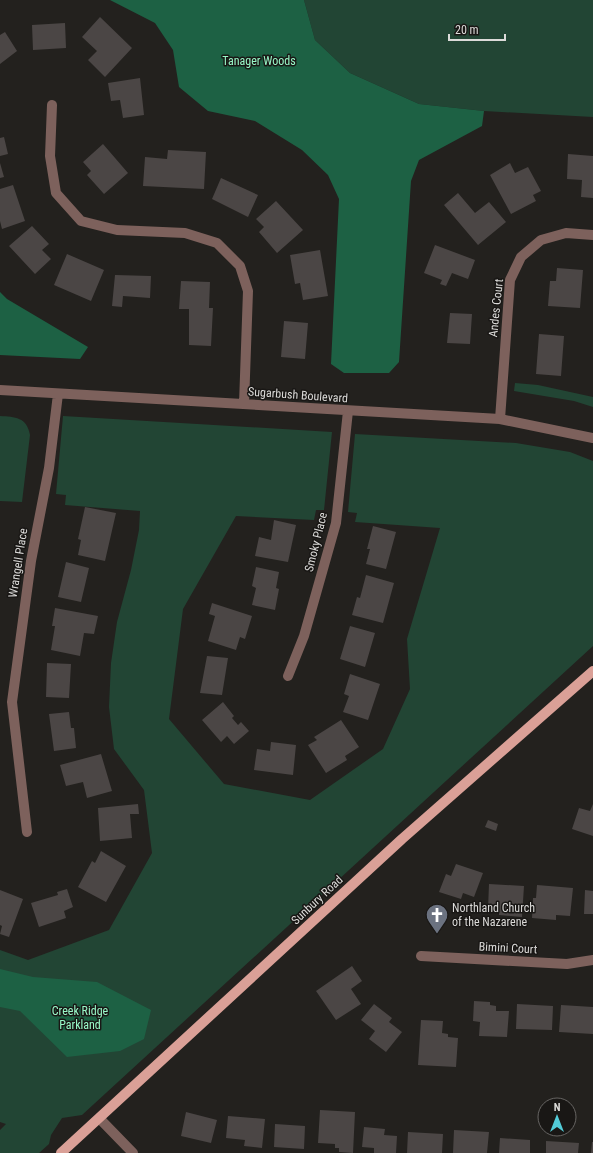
<svg xmlns="http://www.w3.org/2000/svg" width="593" height="1153" font-family="'Roboto Condensed',sans-serif">
<style>
.green{fill:#224534}
.forest{fill:#1d6144}
.building{fill:#4b4645}
.lines{fill:none;stroke-linecap:round;stroke-linejoin:round}
.minor{stroke:#7d615c;stroke-width:10}
.major{stroke:#daa097;stroke-width:10}
.labels{text-anchor:middle;stroke-width:3;stroke-linejoin:round;paint-order:stroke}
.park-label{font-size:12px;fill:#99f9c9;stroke:#191715}
.street-label{font-size:12px;fill:#dcdbd9;stroke:#191715}
.poi-label{font-size:12px;fill:#dcdbd9;stroke:#191715;text-anchor:start}
</style>
<rect width="100%" height="100%" fill="#23211e"/>
<path class="green" d="M 304,0 L 593,0 L 593,117 L 484,111 L 419,104 L 350,73 L 315,40 Z
M 515,383 L 538,385 L 593,397 L 593,407 L 574,401 L 514,391 Z
M 0,416 C 15,417 27,417 30,435 L 22,502 L 0,501 Z
M 63,416 L 332,432 L 324,510 L 316,510 L 314,520 L 236,516 L 183,609 L 169,719 L 224,784 L 310,800 L 383,749 L 410,689 L 407,639 L 440,528 L 355,522 L 357,513 L 348,512 L 355,434 L 516,443 L 570,452 L 593,461 L 593,646 L 82,1115 L 62,1118 L 51,1135 L 49,1144 L 39,1153 L 0,1153 L 0,1130 L 6,1124 L 0,1122 L 0,950 L 28,960 L 109,930 L 152,853 L 144,790 L 114,749 L 109,707 L 111,663 L 117,622 L 131,570 L 139,530 L 140,511 L 65,505 L 66,495 L 56,494 Z"/>
<path class="forest" d="M 110,0 L 304,0 L 315,40 L 350,73 L 419,104 L 484,111 L 482,126 L 419,160 L 411,181 L 399,362 L 389,373 L 344,373 L 331,364 L 339,199 L 328,175 L 302,150 L 255,121 L 208,111 L 179,87 L 173,50 L 155,23 Z
M 0,292 L 7,299 L 88,347 L 80,359 L 0,355 Z
M 0,969 L 33,977 L 97,982 L 151,1010 L 144,1039 L 120,1051 L 67,1057 L 20,1011 L 0,1007 Z"/>
<path class="building" d="M 100,17 L 132,48 L 105,77 L 88,60 L 97,51 L 82,37 Z
M 65,23 L 66,48 L 33,50 L 32,25 Z
M 5,32 L 17,51 L 0,64 L 0,35 Z
M 140,78 L 144,115 L 123,118 L 120,100 L 111,101 L 108,83 Z
M 4,137 L 8,154 L 0,156 L 0,138 Z
M 103,144 L 128,173 L 104,194 L 87,175 L 91,171 L 83,162 Z
M 168,150 L 206,152 L 204,189 L 143,186 L 145,157 L 167,159 Z
M 568,154 L 593,156 L 593,198 L 581,197 L 582,180 L 567,179 Z
M 0,163 L 4,177 L 0,178 Z
M 510,163 L 515,173 L 528,167 L 541,191 L 533,195 L 536,201 L 511,214 L 490,175 Z
M 221,178 L 258,195 L 248,217 L 212,199 Z
M 13,185 L 25,221 L 2,229 L 0,221 L 0,189 Z
M 458,193 L 475,213 L 489,202 L 506,222 L 478,245 L 444,205 Z
M 276,201 L 303,230 L 277,253 L 259,232 L 264,227 L 256,219 Z
M 32,226 L 49,244 L 42,250 L 51,259 L 35,274 L 9,246 Z
M 435,245 L 475,260 L 468,279 L 452,273 L 446,286 L 440,284 L 442,280 L 424,273 Z
M 320,250 L 328,296 L 303,300 L 300,283 L 295,284 L 290,255 Z
M 67,254 L 104,270 L 91,301 L 54,285 Z
M 557,268 L 583,270 L 580,308 L 548,306 L 550,281 L 556,281 Z
M 115,275 L 151,276 L 150,298 L 123,296 L 122,307 L 112,306 Z
M 181,281 L 210,282 L 209,308 L 213,308 L 211,346 L 189,345 L 189,309 L 179,309 Z
M 450,313 L 472,314 L 470,344 L 447,343 Z
M 284,321 L 308,323 L 305,359 L 281,357 Z
M 539,334 L 564,336 L 561,376 L 536,374 Z
M 85,507 L 116,513 L 105,561 L 78,555 L 81,540 L 78,539 Z
M 274,520 L 296,525 L 288,562 L 255,556 L 259,537 L 271,540 Z
M 373,526 L 396,532 L 386,569 L 366,564 L 370,549 L 367,549 Z
M 66,562 L 89,568 L 81,602 L 58,597 Z
M 256,567 L 279,572 L 276,588 L 279,589 L 275,610 L 252,605 L 256,588 L 252,586 Z
M 366,575 L 394,583 L 383,623 L 352,615 L 357,597 L 360,598 Z
M 212,603 L 252,616 L 245,639 L 240,637 L 236,650 L 208,641 L 215,616 L 209,614 Z
M 55,608 L 98,616 L 94,634 L 84,633 L 80,656 L 51,650 L 55,626 L 52,626 Z
M 350,626 L 375,633 L 365,667 L 340,659 Z
M 207,656 L 228,658 L 222,695 L 200,693 Z
M 47,663 L 71,664 L 69,698 L 46,697 Z
M 350,674 L 380,684 L 368,720 L 343,712 L 349,696 L 344,694 Z
M 223,702 L 234,716 L 232,718 L 238,725 L 241,722 L 249,731 L 234,744 L 227,736 L 221,742 L 202,720 Z
M 69,712 L 71,728 L 74,728 L 76,748 L 54,751 L 49,714 Z
M 341,720 L 359,747 L 345,756 L 347,760 L 326,773 L 308,745 L 317,740 L 314,737 Z
M 271,742 L 296,745 L 293,775 L 254,770 L 257,749 L 270,751 Z
M 101,754 L 112,791 L 87,798 L 83,782 L 66,786 L 60,765 Z
M 138,804 L 139,814 L 130,814 L 132,838 L 100,841 L 98,808 Z
M 593,804 L 593,836 L 572,829 L 579,808 L 590,811 Z
M 488,820 L 498,824 L 496,831 L 485,827 Z
M 101,851 L 126,866 L 106,902 L 78,887 L 92,861 L 95,863 Z
M 456,864 L 483,873 L 474,897 L 463,893 L 461,899 L 439,892 L 446,874 L 451,876 Z
M 489,884 L 524,886 L 522,917 L 499,915 L 499,910 L 488,909 Z
M 537,885 L 573,888 L 570,916 L 556,915 L 556,920 L 532,918 L 533,898 L 536,898 Z
M 67,889 L 73,907 L 64,911 L 66,918 L 39,927 L 31,903 L 58,895 L 57,892 Z
M 0,890 L 23,899 L 9,937 L 0,934 L 2,926 L 0,925 Z
M 585,890 L 593,891 L 593,914 L 584,914 Z
M 352,966 L 362,981 L 351,989 L 361,1004 L 336,1020 L 316,991 Z
M 474,1001 L 490,1002 L 490,1005 L 496,1006 L 496,1011 L 509,1011 L 507,1037 L 479,1036 L 480,1022 L 473,1021 Z
M 374,1004 L 392,1018 L 389,1022 L 402,1032 L 386,1052 L 369,1039 L 375,1031 L 361,1020 Z
M 517,1004 L 553,1006 L 552,1030 L 516,1029 Z
M 561,1005 L 593,1007 L 593,1034 L 559,1032 Z
M 421,1020 L 443,1021 L 442,1033 L 448,1034 L 448,1037 L 458,1038 L 456,1067 L 418,1065 Z
M 320,1110 L 355,1112 L 353,1153 L 339,1152 L 339,1148 L 335,1148 L 335,1144 L 318,1143 Z
M 186,1112 L 217,1120 L 211,1143 L 181,1136 Z
M 228,1116 L 265,1119 L 262,1148 L 244,1146 L 245,1140 L 226,1138 Z
M 275,1124 L 305,1126 L 304,1149 L 274,1147 Z
M 364,1127 L 385,1129 L 384,1135 L 397,1136 L 396,1153 L 374,1153 L 374,1148 L 362,1147 Z
M 454,1130 L 489,1132 L 487,1153 L 453,1153 Z
M 408,1132 L 443,1134 L 442,1153 L 407,1153 Z
M 500,1138 L 530,1140 L 530,1153 L 499,1153 Z
M 546,1141 L 579,1143 L 578,1153 L 546,1153 Z
M 592,1142 L 593,1142 L 593,1153 L 591,1153 Z"/>
<g class="lines">
<path class="minor" d="M 52,105 L 50,156 L 56,193 L 81,221 L 117,230 L 185,233 L 217,243 L 240,266 L 248,291 L 244,404
M 0,390 L 500,419 L 593,438
M 500,419 L 510,280 L 521,257 L 541,240 L 566,233 L 593,235
M 288,676 L 304,636 L 336,523 L 348,411
M 27,832 L 12,702 L 31,561 L 49,468 L 58,394
M 421,956 L 567,964 L 593,960
M 100,1119 L 133,1153"/>
<path class="major" d="M 61,1153 L 402,839 L 593,671"/>
</g>
<defs>
<g id="church-pin" transform="scale(1.15)"><path d="M0 17L-7.5 6A9.5 9.5 0 1 1 7.5 6Z" fill="#6b7280" stroke="#191715"/><path d="M-1.2-6h2.4v3.5h3.3v2.4h-3.3V6h-2.4V-.1h-3.3v-2.4h3.3Z" fill="#fff"/></g>
</defs>
<g fill-rule="evenodd">
<use href="#church-pin" x="437" y="915"/>
</g>
<g class="labels">
<g class="park-label">
<text x="259" y="65">Tanager Woods</text>
<text x="80" y="1015">Creek Ridge<tspan x="80" dy="14">Parkland</tspan></text>
</g>
<g class="street-label">
<text transform="translate(496 308) rotate(-84)" y="4">Andes Court</text>
<text transform="translate(298 395) rotate(4)" y="4">Sugarbush Boulevard</text>
<text transform="translate(316 542) rotate(-76)" y="4">Smoky Place</text>
<text transform="translate(18 563) rotate(-81)" y="4">Wrangell Place</text>
<text transform="translate(317 900) rotate(-43)" y="4">Sunbury Road</text>
<text transform="translate(508 948) rotate(3)" y="4">Bimini Court</text>
</g>
<g class="poi-label">
<text x="452" y="912">Northland Church<tspan x="452" dy="14">of the Nazarene</tspan></text>
</g>
</g>
<g transform="translate(557 1117)"><circle r="19" fill="#191715" stroke="#676563"/>
<path d="M0-3L7 15L0 10L-7 15Z" fill="#52cbd7"/>
<text y="-6" font-size="11" font-weight="bold" text-anchor="middle" fill="#dcdbd9">N</text>
</g>
<path d="M449 34v6h56v-6" fill="none" stroke="#dcdbd9" stroke-width="2"/>
<text x="455" y="34" font-size="12" fill="#dcdbd9" stroke="#191715" stroke-width="3" paint-order="stroke">20 m</text>
</svg>
